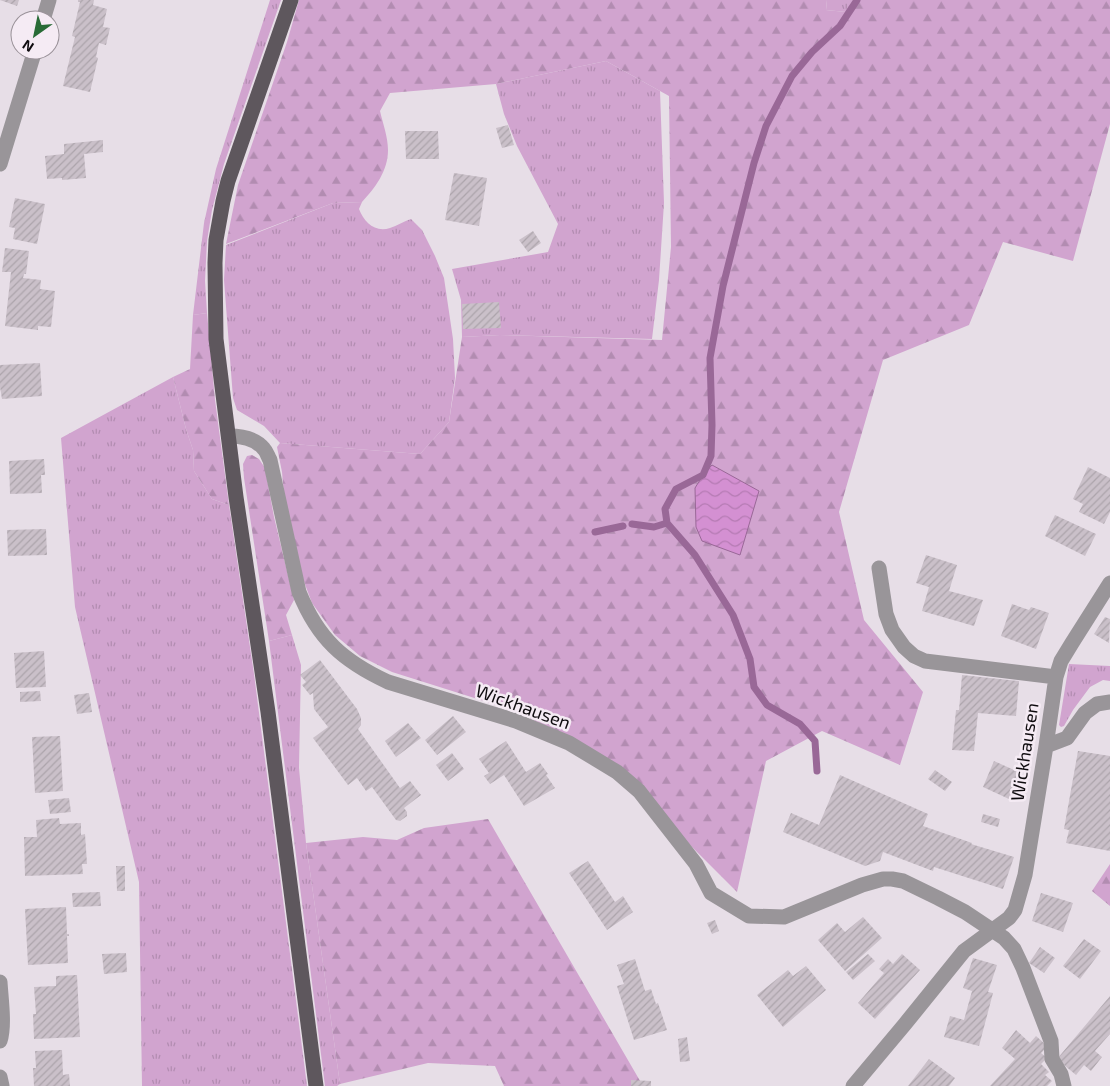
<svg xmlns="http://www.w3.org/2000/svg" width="1110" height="1086" font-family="'Exo 2',sans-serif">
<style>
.grass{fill:url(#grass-tufts)}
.forest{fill:url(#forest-firs)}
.water{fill:url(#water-waves);stroke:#996897}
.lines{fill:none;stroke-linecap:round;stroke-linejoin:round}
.stream{stroke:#996897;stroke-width:7}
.building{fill:url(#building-hatch)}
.minor{stroke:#999599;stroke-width:15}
.major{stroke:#5e575d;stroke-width:15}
.labels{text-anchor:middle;stroke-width:5;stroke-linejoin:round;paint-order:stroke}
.street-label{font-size:18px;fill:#0e0b0e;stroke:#f5ebf4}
</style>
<defs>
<pattern id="grass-tufts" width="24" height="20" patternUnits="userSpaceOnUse" patternTransform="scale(1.25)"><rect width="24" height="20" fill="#d1a4cf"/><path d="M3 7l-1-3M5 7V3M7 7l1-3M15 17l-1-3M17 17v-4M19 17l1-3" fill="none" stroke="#b28cb1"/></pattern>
<pattern id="forest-firs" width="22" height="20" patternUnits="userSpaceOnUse" patternTransform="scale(1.25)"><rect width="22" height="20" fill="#d1a4cf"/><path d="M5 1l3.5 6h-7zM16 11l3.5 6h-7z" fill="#b28cb1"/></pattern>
<pattern id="water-waves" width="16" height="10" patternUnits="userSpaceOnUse" patternTransform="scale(1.25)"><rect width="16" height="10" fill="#d490d2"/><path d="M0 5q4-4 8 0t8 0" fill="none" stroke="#b57bb3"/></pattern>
<pattern id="building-hatch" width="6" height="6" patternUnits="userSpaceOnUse" patternTransform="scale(1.25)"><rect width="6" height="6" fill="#cac0c9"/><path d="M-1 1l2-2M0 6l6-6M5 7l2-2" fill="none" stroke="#aca4ab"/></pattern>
</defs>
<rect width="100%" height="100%" fill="#e7dee7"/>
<path class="grass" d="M 270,0 L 281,0 L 224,164 L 212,210 L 207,241 L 205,281 L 207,313 L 193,315 L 204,223 L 216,169 Z
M 827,0 L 853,0 L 846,12 L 826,10 Z
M 606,61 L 660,91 L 664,203 L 659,280 L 652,339 L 500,335 L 462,337 L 461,300 L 452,269 L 548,252 L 558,224 L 517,146 L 504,114 L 496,84 Z
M 362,202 L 359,209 C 364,222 375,233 390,228 C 397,226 404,221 411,219 L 422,230 L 435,256 L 444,278 L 453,339 L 455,378 L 449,422 L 420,454 L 280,443 L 264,426 L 237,410 L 233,398 L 224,280 L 226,245 L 333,203 Z
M 173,377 L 186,429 L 193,450 L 194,471 L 212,499 L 229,505 L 254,674 L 307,1086 L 142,1086 L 139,882 L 75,607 L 61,438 Z
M 292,635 L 301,665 L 299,768 L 306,843 L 340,1084 L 337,1086 L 325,1086 L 269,641 Z
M 1069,664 L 1110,666 L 1110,681 L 1103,680 L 1090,687 L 1073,710 L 1064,726 L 1061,727 L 1059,725 Z"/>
<path class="forest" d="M 299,0 L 827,0 L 826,10 L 846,12 L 853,0 L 1110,0 L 1110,124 L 1073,261 L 1003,242 L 969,325 L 883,360 L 839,512 L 864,620 L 923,692 L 900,765 L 822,731 L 766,761 L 737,892 L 679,834 L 619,767 L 519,712 L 392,672 L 360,656 L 335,635 L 312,603 L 300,571 L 284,495 L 282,472 L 277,447 L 280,443 L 420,454 L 449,422 L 462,337 L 500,335 L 662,340 L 671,247 L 669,96 L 606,61 L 496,84 L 390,93 L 380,111 C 383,124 388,137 388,150 C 388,171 375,188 362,202 L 333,203 L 226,244 L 238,185 L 287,42 Z
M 207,313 L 215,400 L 229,505 L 212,499 L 194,471 L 193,450 L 186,429 L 173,377 L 190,369 L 193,315 Z
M 252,455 L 259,459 L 265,468 L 274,517 L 294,600 L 286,615 L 292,635 L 269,641 L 244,478 L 243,464 L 247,456 Z
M 488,819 L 643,1086 L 504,1086 L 495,1066 L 428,1063 L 340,1084 L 306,843 L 363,837 L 397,840 L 424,828 Z
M 1110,864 L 1110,906 L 1092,891 Z"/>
<path class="water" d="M 712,465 L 759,491 L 740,555 L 702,541 L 696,527 L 695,488 L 703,475 Z"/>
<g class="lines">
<path class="stream" d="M 632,524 L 654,527 L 667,523
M 595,532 L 623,526
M 817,771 L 815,741 L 800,724 L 767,705 L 754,687 L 750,659 L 733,615 L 695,555 L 667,523 L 665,509 L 676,489 L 703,475 L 711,456 L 712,425 L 710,358 L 723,286 L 754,163 L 766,126 L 792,76 L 812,52 L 840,26 L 857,0"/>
</g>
<path class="building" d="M 0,0 L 19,0 L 17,6 Z
M 78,0 L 94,0 L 93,5 L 107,9 L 103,27 L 110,28 L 106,45 L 99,43 L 96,57 L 98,58 L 90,92 L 63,86 L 75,37 L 72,36 L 80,2 L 78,2 Z
M 508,125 L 514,145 L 502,148 L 496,128 Z
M 405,131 L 438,131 L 439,159 L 406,159 Z
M 103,140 L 103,152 L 84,154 L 86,178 L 62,180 L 62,178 L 47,179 L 45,156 L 64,154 L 64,144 Z
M 454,173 L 487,178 L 479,226 L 445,220 Z
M 15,198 L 45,204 L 37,244 L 13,239 L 15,228 L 9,227 Z
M 533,231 L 541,243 L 528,252 L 519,240 Z
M 5,248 L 29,251 L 26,274 L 24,274 L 23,278 L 41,280 L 40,289 L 55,291 L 51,327 L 38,326 L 38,330 L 5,326 L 11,272 L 2,272 Z
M 499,302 L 501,328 L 463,329 L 462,304 Z
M 40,363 L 42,396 L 2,399 L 0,387 L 0,365 Z
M 44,459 L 45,475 L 41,475 L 42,493 L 10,494 L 9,461 Z
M 1088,467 L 1110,478 L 1110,512 L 1104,524 L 1079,512 L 1083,504 L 1073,499 Z
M 1055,515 L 1096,534 L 1085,556 L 1045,536 Z
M 46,529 L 47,555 L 8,556 L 7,530 Z
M 926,555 L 957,565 L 949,591 L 983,600 L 974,626 L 922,611 L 929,587 L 916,583 Z
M 1012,604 L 1029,610 L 1031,607 L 1049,613 L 1036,649 L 1001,636 Z
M 1105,617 L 1110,619 L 1109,643 L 1094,634 Z
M 44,651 L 46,687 L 16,688 L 14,653 Z
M 320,660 L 357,709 L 361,718 L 361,725 L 358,729 L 400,788 L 410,781 L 421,795 L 404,808 L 407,812 L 407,816 L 400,821 L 396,820 L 372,787 L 366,791 L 357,778 L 348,785 L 313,738 L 328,727 L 314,709 L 313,693 L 310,695 L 302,685 L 306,682 L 300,675 Z
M 962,675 L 1019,681 L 1016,716 L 978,713 L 974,751 L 952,750 L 956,710 L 959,710 Z
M 40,691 L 41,701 L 20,702 L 20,692 Z
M 89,693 L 92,712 L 77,714 L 74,695 Z
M 453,716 L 466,732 L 437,755 L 425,740 Z
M 408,723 L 421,738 L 396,757 L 385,741 Z
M 60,736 L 63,791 L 35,793 L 32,737 Z
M 506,741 L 526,772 L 540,763 L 548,774 L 546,775 L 555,788 L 524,806 L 504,775 L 490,784 L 484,776 L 489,773 L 479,759 Z
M 1078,751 L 1110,756 L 1110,851 L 1066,843 L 1069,830 L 1064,829 Z
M 452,753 L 464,769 L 448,781 L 436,765 Z
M 994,761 L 1021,773 L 1009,799 L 983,787 Z
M 935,770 L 952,782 L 945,791 L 928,779 Z
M 840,775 L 928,814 L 923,826 L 972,843 L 971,844 L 1014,857 L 1003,889 L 934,867 L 933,871 L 883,852 L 880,861 L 865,866 L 783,832 L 791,813 L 819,825 Z
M 69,798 L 71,812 L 50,814 L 48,800 Z
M 983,814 L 1000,819 L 998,827 L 981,822 Z
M 59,818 L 60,824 L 81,823 L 81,835 L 85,834 L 87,864 L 82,864 L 83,874 L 25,876 L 24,837 L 37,837 L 36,820 Z
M 588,861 L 615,902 L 623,896 L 633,912 L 607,930 L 569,873 Z
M 116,866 L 125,866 L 125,891 L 117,891 Z
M 100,892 L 101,906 L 73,907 L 72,893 Z
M 1041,893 L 1073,903 L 1063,932 L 1032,921 Z
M 66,907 L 67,934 L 69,934 L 69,936 L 67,936 L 68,963 L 28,965 L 25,909 Z
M 863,917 L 882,938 L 845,971 L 818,940 L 837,923 L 845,932 Z
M 715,920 L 719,931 L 712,934 L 707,923 Z
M 1084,939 L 1101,951 L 1080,979 L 1063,966 Z
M 1040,947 L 1055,958 L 1044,973 L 1029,963 Z
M 126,953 L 127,972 L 104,974 L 102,954 Z
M 868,954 L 875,961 L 853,980 L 846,972 Z
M 902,954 L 920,970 L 875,1019 L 858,1003 L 884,973 L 879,969 L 888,959 L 893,964 Z
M 973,958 L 997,965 L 988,992 L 993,993 L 979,1046 L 944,1037 L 950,1016 L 964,1020 L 972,991 L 963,988 Z
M 635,959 L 645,991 L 651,989 L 656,1004 L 658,1003 L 667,1030 L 634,1040 L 617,986 L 624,984 L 617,965 Z
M 806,966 L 826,990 L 783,1027 L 757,995 L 788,970 L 793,976 Z
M 77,975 L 80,1037 L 34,1039 L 33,1014 L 36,1014 L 34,987 L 56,986 L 56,976 Z
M 1110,996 L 1110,1034 L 1095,1051 L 1102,1057 L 1091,1071 L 1084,1065 L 1076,1075 L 1057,1059 Z
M 1016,1030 L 1030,1043 L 1036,1036 L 1045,1044 L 1046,1048 L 1041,1053 L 1047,1058 L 1041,1064 L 1049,1072 L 1045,1075 L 1052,1081 L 1047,1086 L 990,1086 L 1015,1059 L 1002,1048 Z
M 687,1037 L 690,1061 L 680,1062 L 678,1039 Z
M 62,1050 L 63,1075 L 69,1074 L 70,1086 L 34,1086 L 33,1068 L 36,1068 L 35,1051 Z
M 929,1059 L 955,1078 L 949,1086 L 908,1086 Z
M 631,1080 L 651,1081 L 651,1086 L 631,1086 Z"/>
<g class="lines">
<path class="minor" d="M 43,20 L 49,0
M 0,164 L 35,50
M 229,436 C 241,436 256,439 264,449 C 267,452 268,457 270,460 L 299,592 C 318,639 343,661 388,682 L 516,721 L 569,743 L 617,772 L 639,791 L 696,864 L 711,893 L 749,916 L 784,917 L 862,885 L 883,879 L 892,879 L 903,881 L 938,898 L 965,912 L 1004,938 L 1014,949 L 1023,968 L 1051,1041 L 1052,1059 L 1061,1074 L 1064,1086
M 879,568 L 886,614 L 892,630 L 904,647 L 914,656 L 925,661 L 1056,677
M 1046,746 L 1067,738 L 1085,713 L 1097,704 L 1110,702
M 0,982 C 1,999 5,1026 0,1041
M 0,1077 L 2,1086
M 853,1086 L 905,1024 L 964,951 L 1009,918 L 1015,910 L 1025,875 L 1046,746 L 1056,677 L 1061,661 L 1072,643 L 1110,583"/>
<path class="major" d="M 291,0 L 228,181 L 223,201 L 216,240 L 215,263 L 216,339 L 236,497 L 268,712 L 316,1086"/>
</g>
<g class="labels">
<g class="street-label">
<text transform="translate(523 707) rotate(20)" y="6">Wickhausen</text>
<text transform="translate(1025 752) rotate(-81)" y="6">Wickhausen</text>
</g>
</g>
<g transform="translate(35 35) rotate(213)"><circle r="24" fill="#f5ebf4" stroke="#999198"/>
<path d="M0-4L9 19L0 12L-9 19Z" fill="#286b36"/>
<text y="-8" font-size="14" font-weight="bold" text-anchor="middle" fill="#0e0b0e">N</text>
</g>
</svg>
